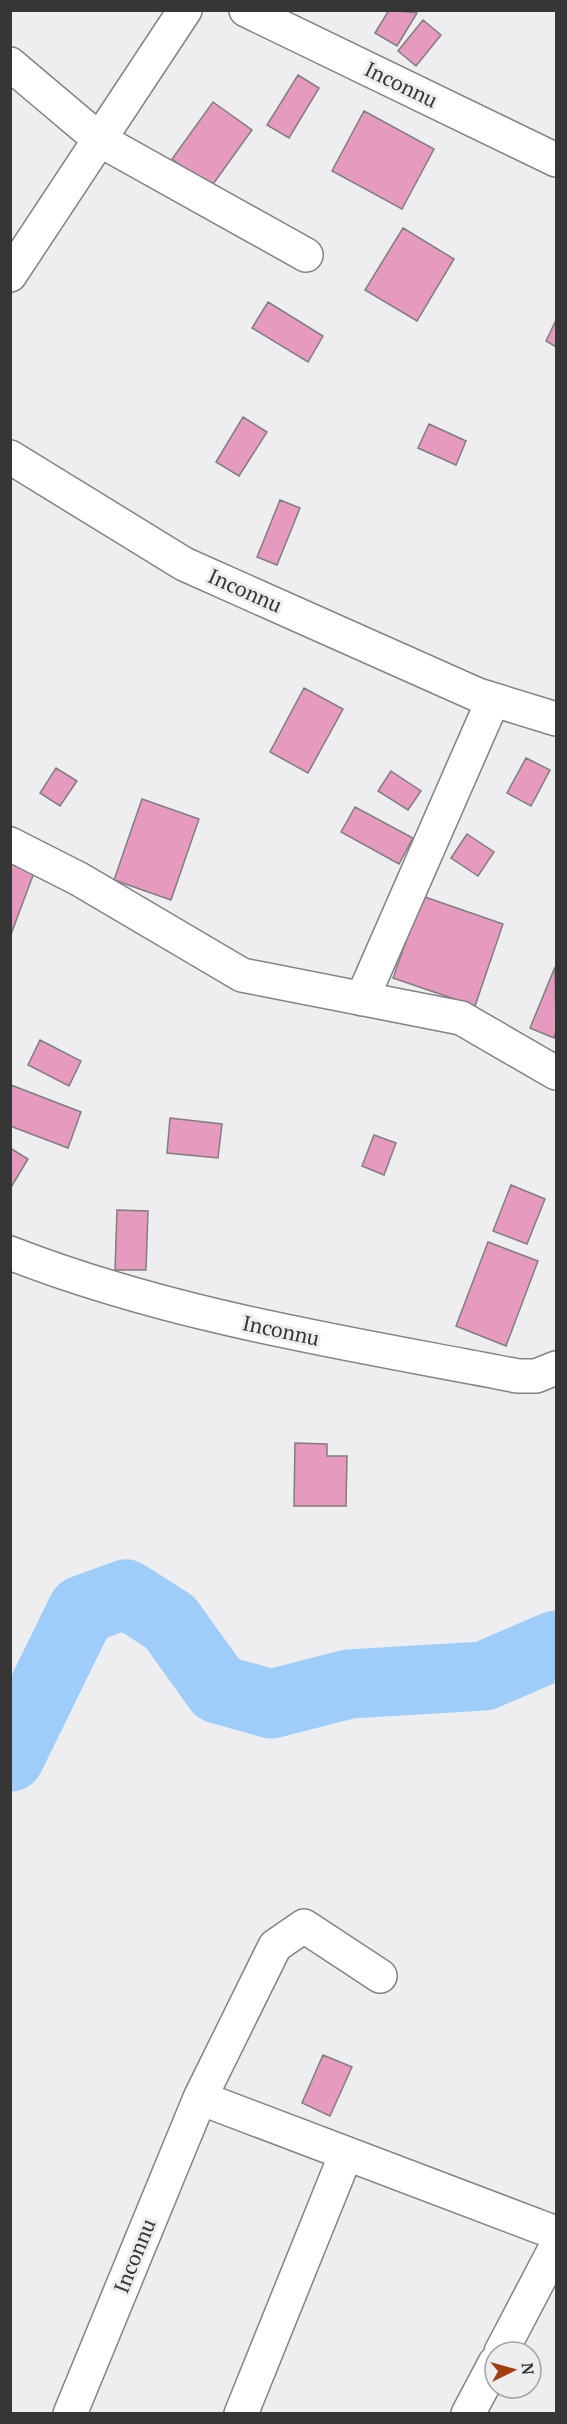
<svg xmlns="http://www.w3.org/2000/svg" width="567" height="2424" font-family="'PT Serif',serif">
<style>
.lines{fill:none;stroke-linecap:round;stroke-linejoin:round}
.river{stroke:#9ecdf9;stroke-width:69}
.building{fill:#e59abe;stroke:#807e7f;stroke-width:1.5}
.minor-casing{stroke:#838385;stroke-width:36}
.minor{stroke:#fff;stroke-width:33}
.labels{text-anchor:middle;stroke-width:6;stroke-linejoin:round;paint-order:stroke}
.street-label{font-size:21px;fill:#363637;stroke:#eeeef0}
</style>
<rect width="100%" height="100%" fill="#eeeef0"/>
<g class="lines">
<path class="river" d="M 10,1757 L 82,1610 L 126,1594 L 170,1622 L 218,1689 L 271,1704 L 349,1684 L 484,1676 L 556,1645"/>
</g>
<path class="building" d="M 389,10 L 417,13 L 397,46 L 375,33 Z
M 423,20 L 441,35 L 416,66 L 398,51 Z
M 298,75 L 319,88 L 289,138 L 267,125 Z
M 213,102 L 252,130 L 211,187 L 172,159 Z
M 364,111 L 434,149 L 402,209 L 332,171 Z
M 403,228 L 454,259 L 417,321 L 365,290 Z
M 268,302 L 323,336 L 308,362 L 252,328 Z
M 556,320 L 556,347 L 546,341 Z
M 243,417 L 267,432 L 239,476 L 216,462 Z
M 429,424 L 466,441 L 456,465 L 418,448 Z
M 280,500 L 300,508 L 277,565 L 257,557 Z
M 304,688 L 343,709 L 308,773 L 270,752 Z
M 526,758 L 550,770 L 531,806 L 507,793 Z
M 56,768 L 77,781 L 60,806 L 40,793 Z
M 391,771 L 421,791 L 408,810 L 378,791 Z
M 142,799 L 199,819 L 171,900 L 114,880 Z
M 355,807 L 413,838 L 399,864 L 341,832 Z
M 467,834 L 494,852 L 478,876 L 451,858 Z
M 10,861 L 35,870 L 10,937 Z
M 422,896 L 503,924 L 475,1006 L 393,978 Z
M 555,967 L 556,1031 L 554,1038 L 530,1028 Z
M 40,1040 L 81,1061 L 69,1086 L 28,1065 Z
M 11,1085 L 81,1112 L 68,1148 L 10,1126 Z
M 170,1118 L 222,1124 L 218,1158 L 167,1153 Z
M 374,1135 L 396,1143 L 384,1175 L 362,1166 Z
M 10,1148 L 28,1159 L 10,1189 Z
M 511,1185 L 545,1199 L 527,1244 L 493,1231 Z
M 117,1210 L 148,1211 L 146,1270 L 115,1270 Z
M 488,1242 L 538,1261 L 506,1346 L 456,1326 Z
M 295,1443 L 327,1444 L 327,1456 L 347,1456 L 346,1506 L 294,1506 Z
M 323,2055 L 352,2067 L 330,2116 L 302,2103 Z"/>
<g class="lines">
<g class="minor-casing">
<path id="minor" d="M 246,10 L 556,160
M 10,64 L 100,140 L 306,255
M 10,275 L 185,10
M 10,457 L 184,564 L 478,695 L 556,719
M 10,844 L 79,879 L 242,975 L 461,1018 L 556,1073
M 362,999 L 493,700
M 10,1253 C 174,1317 347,1343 518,1376 L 536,1376 L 556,1368
M 200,2098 L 556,2233
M 501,2352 L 556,2247
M 70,2414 L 200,2098 L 275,1946 L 304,1926 L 380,1976
M 241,2414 L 346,2154
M 468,2414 L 495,2363"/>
</g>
<use href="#minor" class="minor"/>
</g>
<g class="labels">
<g class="street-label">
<text transform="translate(401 85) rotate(26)" y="7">Inconnu</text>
<text transform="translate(245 591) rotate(24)" y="7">Inconnu</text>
<text transform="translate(281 1331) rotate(12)" y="7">Inconnu</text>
<text transform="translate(135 2256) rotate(-68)" y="7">Inconnu</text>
</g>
</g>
<rect width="567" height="2424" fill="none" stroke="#363637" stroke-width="24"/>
<g transform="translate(513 2370) rotate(85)"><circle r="28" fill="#eeeef0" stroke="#a4a4a6" stroke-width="1.5"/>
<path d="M0-4.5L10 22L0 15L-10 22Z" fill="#a33f0f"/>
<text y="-9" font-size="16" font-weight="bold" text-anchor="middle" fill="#363637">N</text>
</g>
</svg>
